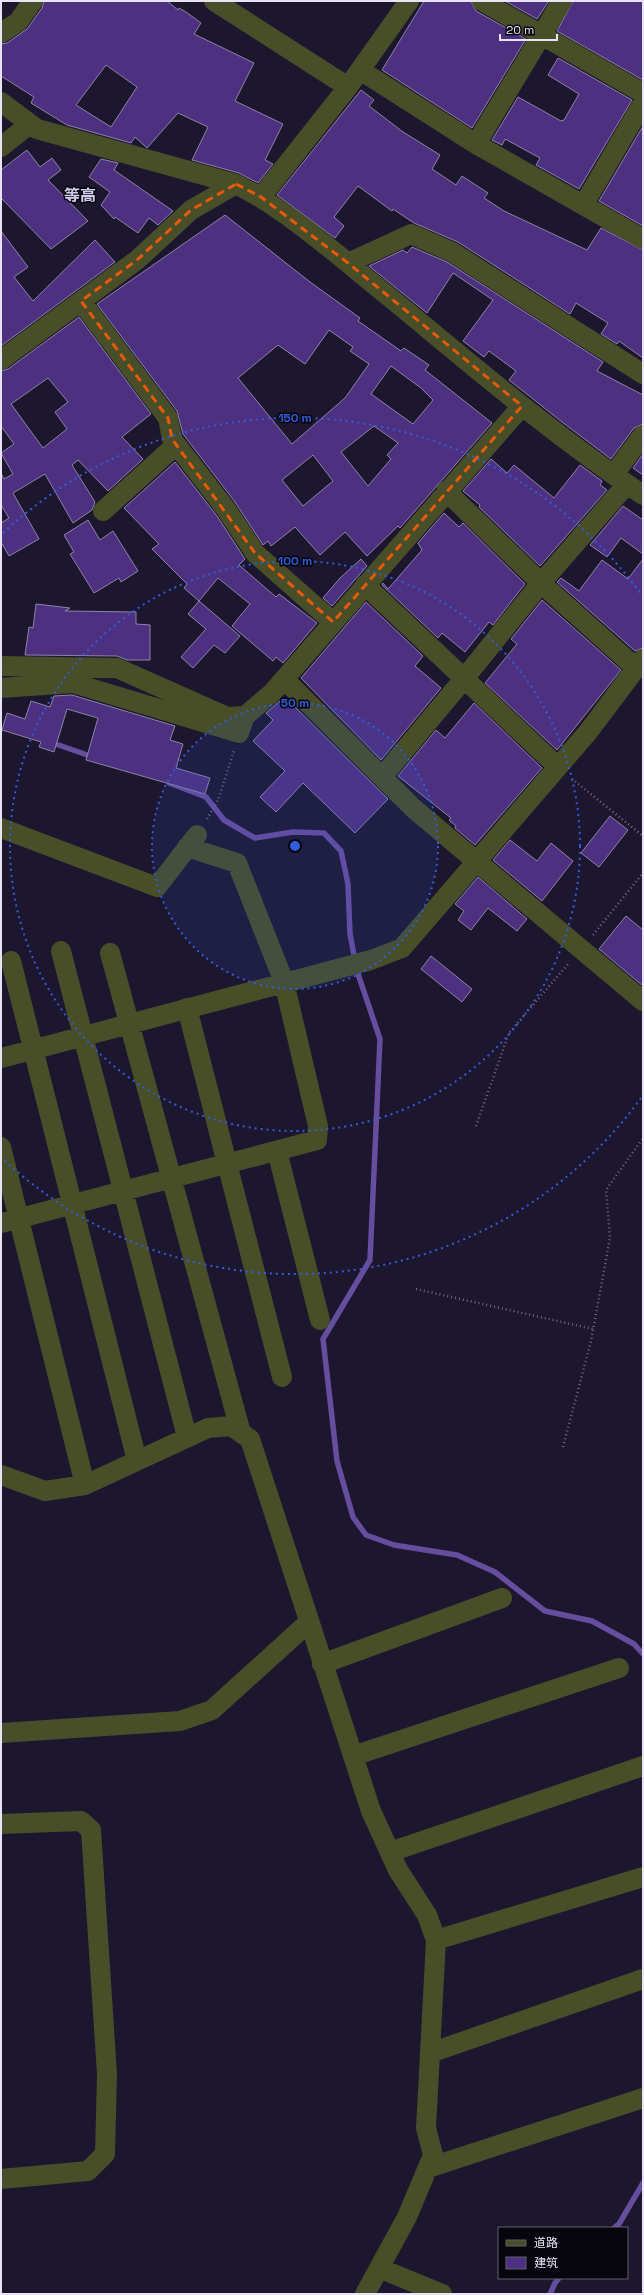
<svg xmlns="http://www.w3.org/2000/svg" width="644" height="2295" font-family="'Space Grotesk','Noto Sans SC',sans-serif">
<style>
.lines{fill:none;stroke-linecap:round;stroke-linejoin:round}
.stream{stroke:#674d9e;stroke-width:5.5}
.building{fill:#4d3180;stroke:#8c84a5;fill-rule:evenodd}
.path{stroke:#706a80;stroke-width:2.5;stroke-dasharray:1 3;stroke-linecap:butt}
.minor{stroke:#474e28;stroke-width:20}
.marked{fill:none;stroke:#e8590c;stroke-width:3;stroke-dasharray:8 5;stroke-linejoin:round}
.ring{fill:none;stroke:#315ddb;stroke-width:2;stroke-dasharray:2 4}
.labels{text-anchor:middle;stroke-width:3;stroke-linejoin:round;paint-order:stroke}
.quarter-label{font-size:16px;font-weight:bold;fill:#d4ccef;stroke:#07050e}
.centre{fill:#315ddb;stroke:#07050e;stroke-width:2}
.ring-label{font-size:12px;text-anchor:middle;font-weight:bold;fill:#315ddb;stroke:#07050e;stroke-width:3;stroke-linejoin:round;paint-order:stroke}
</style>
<rect width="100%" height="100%" fill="#1d162f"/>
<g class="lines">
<path class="stream" d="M 50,742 L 93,757
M 169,783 L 206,797 L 224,820 L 255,838 L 293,832 L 324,833 L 341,851 L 348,884 L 350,934 L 357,971 L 380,1039 L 370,1260 L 323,1339 L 337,1461 L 353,1517 L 366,1535 L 394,1545 L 457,1555 L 495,1572 L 545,1611 L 592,1621 L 634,1644 L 643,1654
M 614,2228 L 619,2224 L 643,2183
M 550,2294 L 555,2283 L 559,2278"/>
</g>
<path class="building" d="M 44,1 L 167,1 L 178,10 L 179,8 L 186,12 L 201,23 L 194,34 L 254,63 L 235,101 L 283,124 L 265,160 L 273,164 L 258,183 L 239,173 L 192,160 L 208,127 L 178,113 L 147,148 L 135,137 L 131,143 L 67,125 L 31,103 L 34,97 L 1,76 L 1,44 L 7,43 L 27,29 L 42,8 ZM 106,65 L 137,87 L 111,127 L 76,105 Z
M 424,1 L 471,1 L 476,11 L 526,39 L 472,128 L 382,70 Z
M 505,1 L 549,1 L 537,19 Z
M 573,1 L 643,1 L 643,80 L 557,31 Z
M 558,58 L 632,100 L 579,189 L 536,165 L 540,158 L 505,139 L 502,145 L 492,140 L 518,97 L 561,121 L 564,120 L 579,94 L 548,75 Z
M 361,90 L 374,100 L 369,106 L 403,132 L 440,155 L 432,169 L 456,185 L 462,176 L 488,193 L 484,198 L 504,211 L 587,250 L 601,228 L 643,250 L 643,358 L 619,341 L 617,344 L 601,334 L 608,323 L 576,303 L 570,314 L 458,242 L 414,223 L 393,209 L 392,211 L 358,186 L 334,217 L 344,226 L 335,238 L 277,195 Z
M 643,126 L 643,226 L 599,201 Z
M 27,150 L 40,167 L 52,158 L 61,170 L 48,180 L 88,221 L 51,249 L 1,198 L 1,170 Z
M 101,159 L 118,163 L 114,170 L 173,211 L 158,225 L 149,218 L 138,233 L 115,217 L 114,219 L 101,205 L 110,192 L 89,177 Z
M 225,215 L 310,282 L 360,318 L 358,321 L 401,351 L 404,348 L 429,365 L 425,370 L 492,423 L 400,528 L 398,526 L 367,556 L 345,532 L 320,555 L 295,527 L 271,546 L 268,541 L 263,545 L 235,502 L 183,434 L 177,411 L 97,304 ZM 329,330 L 353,347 L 350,351 L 369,364 L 345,398 L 292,444 L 238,378 L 278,345 L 305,364 ZM 391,366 L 421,388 L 433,400 L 413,424 L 371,394 ZM 374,426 L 398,443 L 387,455 L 391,459 L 368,486 L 341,452 ZM 313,455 L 333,481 L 303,506 L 282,480 Z
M 1,231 L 28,267 L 14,277 L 33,301 L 95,240 L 115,262 L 1,346 Z
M 412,247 L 447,262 L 603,362 L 597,371 L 643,395 L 643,424 L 634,428 L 611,459 L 562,422 L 509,380 L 516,371 L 489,351 L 484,357 L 463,341 L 493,300 L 453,273 L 427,313 L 369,266 L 403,250 L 407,253 Z
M 79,317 L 151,414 L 122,437 L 143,459 L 108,491 L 78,460 L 72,465 L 95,502 L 92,510 L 73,523 L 45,474 L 13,493 L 39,539 L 9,556 L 1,542 L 1,523 L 9,518 L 1,505 L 1,473 L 4,479 L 13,474 L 1,453 L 14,444 L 1,426 L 1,371 L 8,369 ZM 48,378 L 68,402 L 55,412 L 67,429 L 43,448 L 11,404 Z
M 643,454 L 643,475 L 633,468 Z
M 491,459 L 507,473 L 514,465 L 554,498 L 580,465 L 602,481 L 600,485 L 607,490 L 540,566 L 479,507 L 480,505 L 463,491 Z
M 175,462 L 217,516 L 245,559 L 239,565 L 276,597 L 279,594 L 317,623 L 283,663 L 276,657 L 273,661 L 232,626 L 250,604 L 218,578 L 199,601 L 184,588 L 187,584 L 152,549 L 159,544 L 124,508 Z
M 623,506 L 643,520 L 643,554 L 621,538 L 607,557 L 590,545 Z
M 444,513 L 459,527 L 463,523 L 525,584 L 493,625 L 489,622 L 465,652 L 442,633 L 438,638 L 382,585 L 383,583 L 388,589 L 422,550 L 418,543 Z
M 88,520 L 100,540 L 113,531 L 138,571 L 121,582 L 119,578 L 94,593 L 70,554 L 74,552 L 64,535 Z
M 361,559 L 367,566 L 332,606 L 323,598 L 340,578 Z
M 643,559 L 643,648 L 635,651 L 557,582 L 561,578 L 579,591 L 602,560 L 628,579 Z
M 542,600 L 621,670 L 557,750 L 485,683 L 517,644 L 511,639 Z
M 199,601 L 240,636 L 225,653 L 214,645 L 193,668 L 181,657 L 206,629 L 188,614 Z
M 366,602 L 423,656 L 415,666 L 441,688 L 381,760 L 301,678 Z
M 36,604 L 70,608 L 65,611 L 136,612 L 136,624 L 150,625 L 150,660 L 127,660 L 117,656 L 25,655 L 29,627 L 33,628 Z
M 72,695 L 175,726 L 170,740 L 183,744 L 176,768 L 210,778 L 205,794 L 86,760 L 98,718 L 67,709 L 54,752 L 39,747 L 41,742 L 2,730 L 7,713 L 25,719 L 31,701 L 50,707 L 54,696 Z
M 281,700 L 287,705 L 290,702 L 388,799 L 355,833 L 303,783 L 276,812 L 260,797 L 285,771 L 253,741 L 273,720 L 266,713 Z
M 474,703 L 542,768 L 475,845 L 455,828 L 456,826 L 449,820 L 451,818 L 398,776 L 436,730 L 445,738 Z
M 610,816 L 628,830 L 599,867 L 581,853 Z
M 510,840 L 537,861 L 551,843 L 573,861 L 542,901 L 493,860 Z
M 478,877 L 527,919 L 517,931 L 488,908 L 471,930 L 458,920 L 464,911 L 455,904 Z
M 626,916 L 643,930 L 643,986 L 599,949 Z
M 431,956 L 472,989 L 462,1002 L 421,969 Z"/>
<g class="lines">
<path class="path" d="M 572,779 L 643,836
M 207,819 L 218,800 L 234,751
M 593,935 L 643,873
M 476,1126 L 509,1033 L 569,963
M 416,1289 L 593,1329
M 563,1447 L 591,1341 L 610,1238 L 606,1190 L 643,1138"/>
<path class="minor" d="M 214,1 L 348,87
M 482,1 L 643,93
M 1,33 L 18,22 L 33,1
M 360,70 L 476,144 L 643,239
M 1,102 L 37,129 L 236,184 C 289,211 341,258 387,295 C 471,364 553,435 643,495
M 476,144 L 562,1
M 1,147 L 30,124
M 261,197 L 348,87 L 409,1
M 584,204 L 643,103
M 348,263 L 411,234 L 452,252 L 643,374
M 81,301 L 168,418 L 172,439 L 226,509 L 255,553 L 333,622
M 1,360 L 137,260 L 191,210 L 236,184
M 614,474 L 643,435
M 446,491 L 541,583 L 636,668
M 103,511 L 176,445
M 365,585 L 558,767
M 1,666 L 117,668 L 227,717 L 245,716 L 272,693 L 522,406
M 284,679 L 413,808 L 643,1001
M 1,688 L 73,683 L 239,733 L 245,716
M 382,777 L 463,680 L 541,583 L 627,484
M 1,828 L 157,887 L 197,835
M 61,951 L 187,1437
M 110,953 L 241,1433
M 11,961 L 137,1461
M 187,1008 L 282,1377
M 1,1058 L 371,960 L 402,948 L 588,732 L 643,659
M 1,1147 L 85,1485
M 277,1151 L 320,1320
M 1,1223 L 317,1140 L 318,1126 L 284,982 L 237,863 L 187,847
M 1,1475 L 45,1491 L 85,1485 L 208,1428 L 231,1426 L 250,1439 L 371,1811 L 398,1870 L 427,1915 L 436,1940 L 426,2128 L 433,2155 L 407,2217 L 365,2294
M 322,1664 L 502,1598
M 1,1733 L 180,1721 L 212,1710 L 309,1622
M 353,1756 L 619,1668
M 1,1824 L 81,1821 L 91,1830 L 107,2074 L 105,2154 L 88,2171 L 1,2179
M 390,1852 L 643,1766
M 436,1940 L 643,1877
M 430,2053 L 643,1979
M 428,2168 L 643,2098
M 379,2268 L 442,2294"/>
</g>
<path class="marked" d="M 236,184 L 261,197 L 348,263 L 522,406 L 333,622 L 255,553 L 172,439 L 168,418 L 81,301 L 137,260 L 191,210 Z"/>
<circle cx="295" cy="846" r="143" fill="#315ddb" fill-opacity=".12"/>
<g class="ring">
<circle cx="295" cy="846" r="143"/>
<circle cx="295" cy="846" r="285"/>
<path d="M641 1098A428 428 0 0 1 3 1159M3 533A428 428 0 0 1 641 594"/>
</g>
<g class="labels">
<g class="quarter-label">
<text x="80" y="201">等高</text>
</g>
</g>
<circle cx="295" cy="846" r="6" class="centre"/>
<g class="ring-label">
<text x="295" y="422">150 m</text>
<text x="295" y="565">100 m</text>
<text x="295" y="707">50 m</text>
</g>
<rect width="644" height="2295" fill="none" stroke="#e8e4f6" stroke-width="4"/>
<rect x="498" y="2227" width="130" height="52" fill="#07050e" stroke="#615e6b"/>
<rect x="506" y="2240" width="20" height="6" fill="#474e28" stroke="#615e6b"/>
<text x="534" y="2247" font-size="12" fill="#e8e4f6">道路</text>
<rect x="506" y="2257" width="20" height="12" fill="#4d3180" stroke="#615e6b"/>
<text x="534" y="2267" font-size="12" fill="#e8e4f6">建筑</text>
<path d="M500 34v6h57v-6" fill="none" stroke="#e8e4f6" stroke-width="2"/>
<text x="506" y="34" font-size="12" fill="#e8e4f6" stroke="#07050e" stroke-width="3" paint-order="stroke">20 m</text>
</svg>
